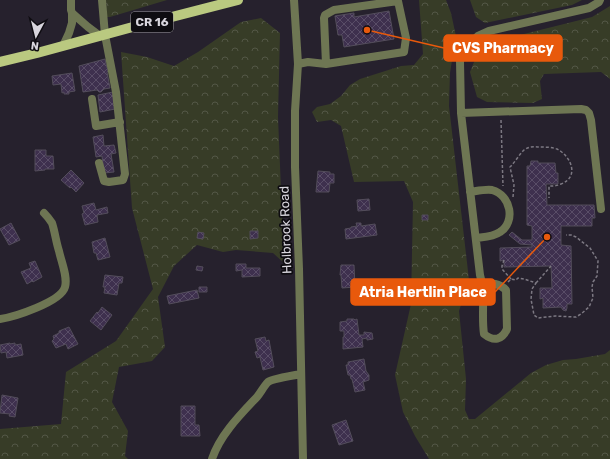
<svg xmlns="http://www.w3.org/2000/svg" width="610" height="459" font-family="Rubik,sans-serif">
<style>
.forest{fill:url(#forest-crowns)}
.building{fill:url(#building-cross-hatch);stroke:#534d5b}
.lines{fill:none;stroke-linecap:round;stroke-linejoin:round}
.path{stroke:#7c7882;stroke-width:1.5;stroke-dasharray:3 2;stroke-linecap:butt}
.minor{stroke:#6e7653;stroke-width:8}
.major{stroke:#bac980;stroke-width:10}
.labels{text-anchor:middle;stroke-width:3.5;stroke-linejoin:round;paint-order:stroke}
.shield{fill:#0e0c11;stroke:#9b99a0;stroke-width:1}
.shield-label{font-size:12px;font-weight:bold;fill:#d8d5dd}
.street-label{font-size:13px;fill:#d8d5dd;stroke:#0e0c11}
.leader{fill:none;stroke:#e8590c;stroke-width:1.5}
.callout-dot{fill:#e8590c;stroke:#0e0c11;stroke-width:1.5}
.callout{fill:#e8590c;stroke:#e8590c;stroke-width:1.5}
.callout-label{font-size:14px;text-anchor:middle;font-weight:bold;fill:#fff}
</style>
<defs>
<pattern id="forest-crowns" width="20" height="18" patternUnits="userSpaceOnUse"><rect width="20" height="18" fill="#373c27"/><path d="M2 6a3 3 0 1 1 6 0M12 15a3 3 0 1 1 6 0" fill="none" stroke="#535746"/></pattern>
<pattern id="building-cross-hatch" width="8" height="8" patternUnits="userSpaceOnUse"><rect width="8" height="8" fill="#3e304e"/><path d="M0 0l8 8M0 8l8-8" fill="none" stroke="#594d67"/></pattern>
</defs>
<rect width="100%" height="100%" fill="#26212d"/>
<path class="forest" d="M 106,0 L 167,0 L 110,17 L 107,17 Z
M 419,0 L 446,0 L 451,13 L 457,41 L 453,54 L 450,73 L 449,106 L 469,280 L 459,311 L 466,379 L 465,410 L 469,419 L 475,419 L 531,373 L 546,365 L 563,360 L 576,359 L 605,354 L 610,350 L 610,459 L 429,459 L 415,436 L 403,412 L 395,375 L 411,304 L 413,202 L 404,181 L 354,182 L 341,126 L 331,120 L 317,122 L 312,112 L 317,107 L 330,104 L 341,96 L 350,85 L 360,79 L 401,66 L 414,65 L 423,54 Z
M 470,0 L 582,0 L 572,5 L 485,23 L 476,17 Z
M 610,6 L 610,82 L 610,79 L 601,72 L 544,74 L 540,81 L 542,99 L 533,103 L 487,102 L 477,97 L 470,72 L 474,62 L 480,53 L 490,44 L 500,40 L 592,17 Z
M 261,18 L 280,33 L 278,117 L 284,263 L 273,253 L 236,250 L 223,252 L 197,245 L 174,266 L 158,297 L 165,347 L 152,361 L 119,367 L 112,402 L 128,431 L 125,456 L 128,459 L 0,459 L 0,429 L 61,424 L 66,372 L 116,341 L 153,289 L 132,208 L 121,52 L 147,57 L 174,66 L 198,52 L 241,22 Z"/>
<path class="building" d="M 389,11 L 394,39 L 344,47 L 342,35 L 338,35 L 335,16 L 354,13 L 354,17 Z
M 105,59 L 107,68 L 108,68 L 108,71 L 107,72 L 110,88 L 104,89 L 101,92 L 99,92 L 97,90 L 83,92 L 79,66 Z
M 72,73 L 75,91 L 69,92 L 69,94 L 64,94 L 64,92 L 62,93 L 61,84 L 53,85 L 52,76 Z
M 113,92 L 115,109 L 100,112 L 98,95 Z
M 103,135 L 104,146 L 114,145 L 116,153 L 111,154 L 114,172 L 104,173 L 102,156 L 96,157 L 93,137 Z
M 35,150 L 46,150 L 46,156 L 53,156 L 54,169 L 45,169 L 45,170 L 35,171 Z
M 531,161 L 538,161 L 538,163 L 555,163 L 556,173 L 558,173 L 558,184 L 546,184 L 547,205 L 594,205 L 595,218 L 592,218 L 592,226 L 561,226 L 561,245 L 571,246 L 572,304 L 567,304 L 567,308 L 566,311 L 563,310 L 561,307 L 543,308 L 543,298 L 540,299 L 540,288 L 552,288 L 551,266 L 504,267 L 504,260 L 500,261 L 500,248 L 532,247 L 532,245 L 520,244 L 509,235 L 512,232 L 522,240 L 532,240 L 532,226 L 527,225 L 527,166 L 530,166 Z
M 71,170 L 84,183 L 76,192 L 71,187 L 70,188 L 61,180 Z
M 318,171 L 330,172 L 330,174 L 334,174 L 334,183 L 330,183 L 329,192 L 316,192 Z
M 369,199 L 370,210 L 358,211 L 357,200 Z
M 94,203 L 96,210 L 107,207 L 108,213 L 97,215 L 98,222 L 85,225 L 82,214 L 84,213 L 82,206 Z
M 422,215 L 428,215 L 428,220 L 422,220 Z
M 11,223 L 20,240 L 9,245 L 0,229 Z
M 356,223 L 361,223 L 361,226 L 375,224 L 377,235 L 346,239 L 345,229 L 351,228 L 351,227 L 357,226 Z
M 250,231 L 258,231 L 258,238 L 250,239 Z
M 198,232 L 204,233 L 203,239 L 197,238 Z
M 105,238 L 110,257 L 98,260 L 96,253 L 94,253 L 92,242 Z
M 35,261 L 42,277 L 33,282 L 32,281 L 27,284 L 21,272 L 31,268 L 29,263 Z
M 236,264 L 246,264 L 246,268 L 260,268 L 260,276 L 242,277 L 242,270 L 236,271 Z
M 341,265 L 354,265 L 355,287 L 342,288 L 341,275 L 340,275 Z
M 197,266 L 203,267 L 202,271 L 196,270 Z
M 105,275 L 123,277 L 122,283 L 119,283 L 117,295 L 104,293 L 105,287 L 103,287 Z
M 199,287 L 207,287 L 207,292 L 199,292 Z
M 197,290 L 199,298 L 169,304 L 167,296 Z
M 102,307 L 112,315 L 101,330 L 90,321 L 97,312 L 98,313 Z
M 347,319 L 354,319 L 355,320 L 357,319 L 359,335 L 364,335 L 364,332 L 372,333 L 373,339 L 367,340 L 367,338 L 362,339 L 363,347 L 343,349 L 343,337 L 344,337 L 344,331 L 340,331 L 340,322 L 347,321 Z
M 69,327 L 78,344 L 68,349 L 66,344 L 56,348 L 52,341 L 54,339 L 53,336 L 59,333 L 59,331 Z
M 265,337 L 266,341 L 269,340 L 274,367 L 263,370 L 260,357 L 257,358 L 255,352 L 258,351 L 255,339 Z
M 10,343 L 10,344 L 15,343 L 15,345 L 21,344 L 23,355 L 7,358 L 6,352 L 1,353 L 0,345 Z
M 364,359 L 366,371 L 369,375 L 369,380 L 363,382 L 365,390 L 355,392 L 352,379 L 351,379 L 350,375 L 348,375 L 346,365 L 348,365 L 348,362 Z
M 2,395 L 18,398 L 15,417 L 9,416 L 10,414 L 0,413 Z
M 181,406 L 195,406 L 195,425 L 199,425 L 200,436 L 181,436 Z
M 346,420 L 353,441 L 339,445 L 332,425 Z"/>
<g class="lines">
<path class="path" d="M 501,120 L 503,186
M 513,197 L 514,185 L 510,167 C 515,162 519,155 524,150 C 528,147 533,146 538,147 C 544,147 551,147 557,149 C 571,156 580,177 561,184 C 557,186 553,186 549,186 L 549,198
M 504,260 L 502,266 L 502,269 L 511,279
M 508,282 L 511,279 L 516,280 L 518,278 L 524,279 L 536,283 L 532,289 L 531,299 L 534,315 L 538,318 L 555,316 L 576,317 L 581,314 L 589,307 L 593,298 L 592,287 L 593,282 L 597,276 L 598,261 L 590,248 L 576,237 L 571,235 L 566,235
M 536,283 L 551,266"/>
<path class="minor" d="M 294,0 L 298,64 L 295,111 L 295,167 L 299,269 L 303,459
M 72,13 L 88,27 L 100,36
M 63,46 L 69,33 L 72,23 L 72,13 L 71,10 L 71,0
M 298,64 L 308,62 L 326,64 L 404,52 L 406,38 L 398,1 L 334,10 L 325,15 L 324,18 L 326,64
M 92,99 L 96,126 L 120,122
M 461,113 L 581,109 L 586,110 L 589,113 L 591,120 L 601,209
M 99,163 L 104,181 L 109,182 L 123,180 L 125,174 L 116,92 L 105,35 L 102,0
M 470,192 C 477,191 486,189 492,190 C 511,195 516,222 500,232 C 493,237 484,237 476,238
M 483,284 C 492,283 499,283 506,290 L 507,329 C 502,340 494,342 484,334 C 481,314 486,294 480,275 L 461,113 L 460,61 L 468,45 L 478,36 L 489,31 L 589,8 L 599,2 L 600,0
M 0,319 C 14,317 61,302 65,287 C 68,277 61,261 59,251 C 56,242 55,232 52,223 C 50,220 47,216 44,213
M 212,459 C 220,435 240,415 257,397 C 261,392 264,386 268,382 C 272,379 295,375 301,374"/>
<path class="major" d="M 0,62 L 37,53 L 129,28 L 238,0"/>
</g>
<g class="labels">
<rect class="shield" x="131" y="12" width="42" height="20" rx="3"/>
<g class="shield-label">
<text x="152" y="26">CR 16</text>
</g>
<g class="street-label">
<text transform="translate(285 230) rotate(-92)" y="5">Holbrook Road</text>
</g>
</g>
<path class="leader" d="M367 30L444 48M547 237L495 292"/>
<g class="callout-dot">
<circle cx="367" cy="30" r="4"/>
<circle cx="547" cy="237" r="4"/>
</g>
<g class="callout">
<rect x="444" y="35" width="118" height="26" rx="4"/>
<rect x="351" y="279" width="144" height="26" rx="4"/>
</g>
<g class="callout-label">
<text x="503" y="53">CVS Pharmacy</text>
<text x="423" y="297">Atria Hertlin Place</text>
</g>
<g transform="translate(36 36) rotate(187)" stroke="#0e0c11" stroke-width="3" paint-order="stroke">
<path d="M0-3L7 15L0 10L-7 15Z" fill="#d8d5dd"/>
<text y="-6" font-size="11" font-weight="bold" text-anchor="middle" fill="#d8d5dd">N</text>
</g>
</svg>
